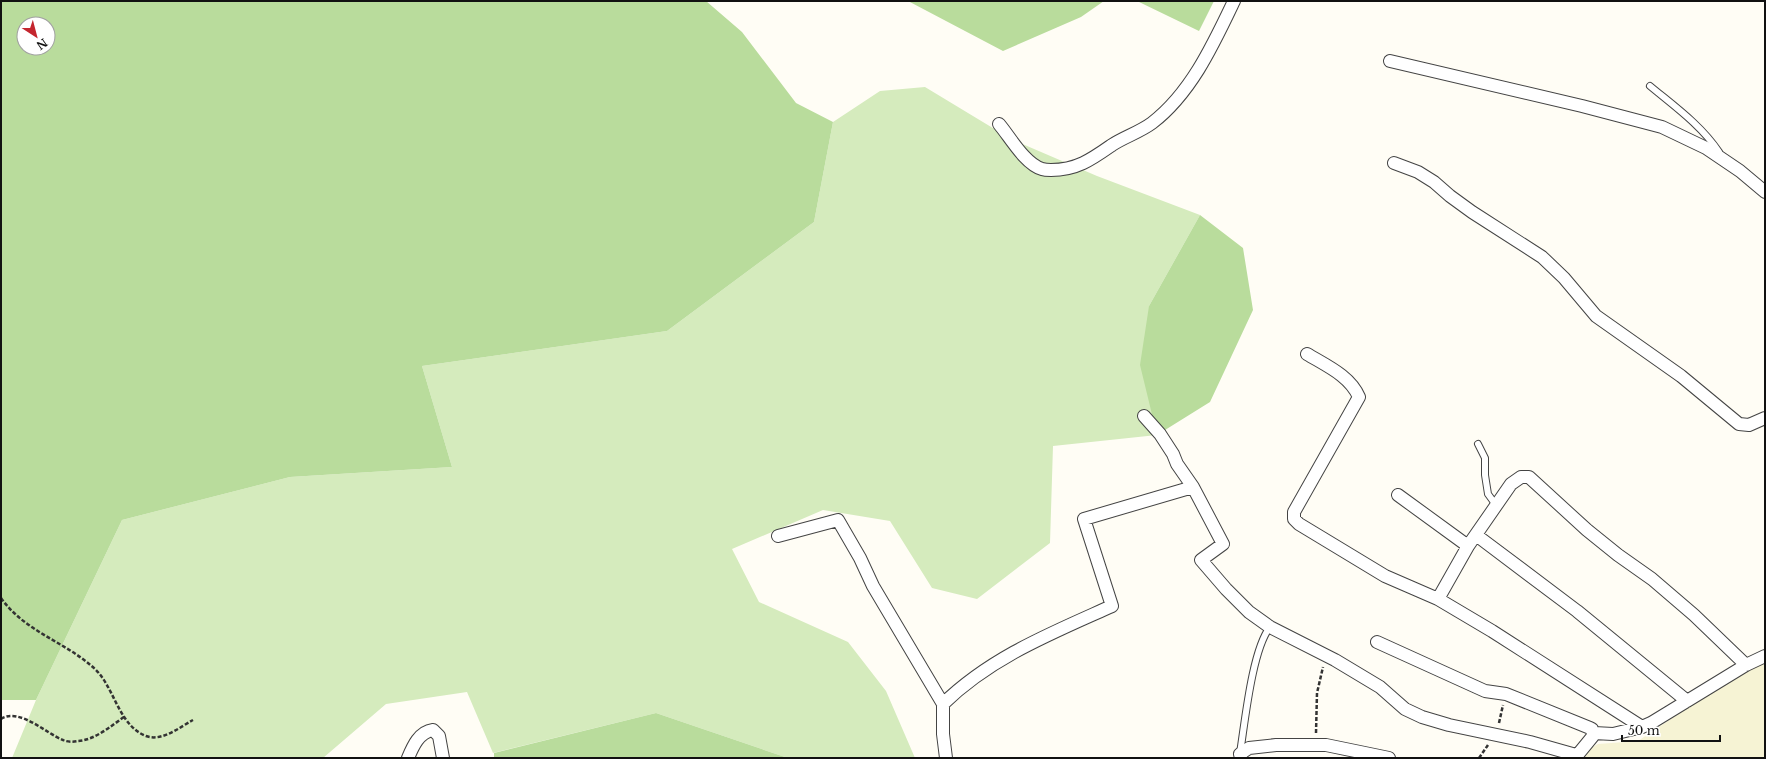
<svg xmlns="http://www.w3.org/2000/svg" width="1766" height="759" font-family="'Libre Baskerville',serif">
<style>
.farmland{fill:#f6f3d4}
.green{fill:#d5ebbd}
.forest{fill:#b9dc9c;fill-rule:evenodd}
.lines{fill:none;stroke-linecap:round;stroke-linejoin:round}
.lane-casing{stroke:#444;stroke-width:8}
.street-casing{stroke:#444;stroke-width:14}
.path{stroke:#333;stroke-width:2.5;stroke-dasharray:4 2;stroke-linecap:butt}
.lane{stroke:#fff;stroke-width:6}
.street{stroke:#fff;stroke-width:12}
</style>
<rect width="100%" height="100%" fill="#fffdf5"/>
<path class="farmland" d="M 1765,660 L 1765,758 L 1581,758 L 1584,752 L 1598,744 L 1638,741 L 1745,669 Z"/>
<path class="green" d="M 925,87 L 1011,139 L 1097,176 L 1200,215 L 1149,306 L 1157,435 L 1053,446 L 1050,543 L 977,599 L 932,588 L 890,521 L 823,510 L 732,549 L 759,602 L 848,642 L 886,691 L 915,758 L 788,758 L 656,713 L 493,753 L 467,692 L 386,704 L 323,758 L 12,758 L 36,700 L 122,520 L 290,477 L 452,467 L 422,366 L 667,331 L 814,222 L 833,122 L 880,91 Z"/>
<path class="forest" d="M 1,1 L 706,1 L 742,32 L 796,103 L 833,122 L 814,222 L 667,331 L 422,366 L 452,467 L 290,477 L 122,520 L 36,700 L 1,700 ZM 24,24 L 48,24 L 48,48 L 24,48 Z
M 908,1 L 1104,1 L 1081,17 L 1003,51 Z
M 1137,1 L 1214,1 L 1199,31 Z
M 1200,215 L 1243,248 L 1253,310 L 1210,402 L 1157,435 L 1140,365 L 1149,306 Z
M 656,713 L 788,758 L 494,758 L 494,753 Z"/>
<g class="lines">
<g class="lane-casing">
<path id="lane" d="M 1650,86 C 1674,106 1701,125 1719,152
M 1478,444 L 1485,458 L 1485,475 L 1488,494 L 1496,505
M 1240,753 C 1245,722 1252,650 1270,627"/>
</g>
<g class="street-casing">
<path id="street" d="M 1390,61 L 1582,106 L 1662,127 L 1706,148 L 1740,171 L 1765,192
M 999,124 C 1010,137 1025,164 1042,169 C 1045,170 1049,170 1051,170 C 1077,170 1092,159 1112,145 C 1124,137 1140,132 1152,123 C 1191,93 1213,45 1234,1
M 1394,163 L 1418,172 L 1434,182 L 1450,196 L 1472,212 L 1542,257 L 1564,278 L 1596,316 L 1681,376 L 1739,424 L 1749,425 L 1765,418
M 1307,354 C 1327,366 1350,376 1359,397 L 1294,512 L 1294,519 L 1299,524 L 1385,576 L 1438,599 L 1492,631 L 1642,727 L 1651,723 L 1746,665 L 1765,656
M 1144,416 L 1160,434 L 1173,454 L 1177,464 L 1193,487 L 1223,544 L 1201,560 L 1226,589 L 1249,612 L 1270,627 L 1335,660 L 1380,687 L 1405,709 L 1422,717 L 1449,725 L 1530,742 L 1576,755
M 1398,495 L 1468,546
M 1476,535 L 1577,611 L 1687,701
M 778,536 L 838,520 L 860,558 L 873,586 L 943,704 C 991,657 1052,633 1112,606 L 1084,519 L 1193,487
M 1438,599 L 1468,546 L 1511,484 L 1521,477 L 1529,477 L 1587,530 L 1618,555 L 1652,579 L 1694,615 L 1746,665
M 1377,642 L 1485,691 L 1506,694 L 1590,728 L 1592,729 L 1593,736 L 1575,758
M 943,704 L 943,734 L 946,758
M 1594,733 L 1613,734 L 1642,727
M 408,758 C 413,746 419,732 433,730 L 439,736 L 443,758
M 1241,758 L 1240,754 L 1249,748 L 1276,745 L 1326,745 L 1389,758"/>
</g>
<path class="path" d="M 1,598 C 25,632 66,642 95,669 C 115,688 118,725 146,736 C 162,742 180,727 193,720
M 1,719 C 19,707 47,734 63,740 C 67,742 73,742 78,741 C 95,740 111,726 124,717
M 1499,723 L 1503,705
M 1316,733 L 1317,693 L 1323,667
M 1479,758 L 1488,745"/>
<use href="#lane" class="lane"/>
<use href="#street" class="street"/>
</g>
<rect width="1766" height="759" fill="none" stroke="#111111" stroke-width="4"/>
<g transform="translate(36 36) rotate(144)"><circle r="19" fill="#ffffff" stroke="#a0a0a0"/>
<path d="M0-3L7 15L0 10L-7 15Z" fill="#c4262e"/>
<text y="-6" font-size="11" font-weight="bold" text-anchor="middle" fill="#111111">N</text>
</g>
<path d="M1622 735v6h98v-6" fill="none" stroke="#111111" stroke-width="2"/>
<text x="1628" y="735" font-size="12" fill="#111111" stroke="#ffffff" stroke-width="3" paint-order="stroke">50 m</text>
</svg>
